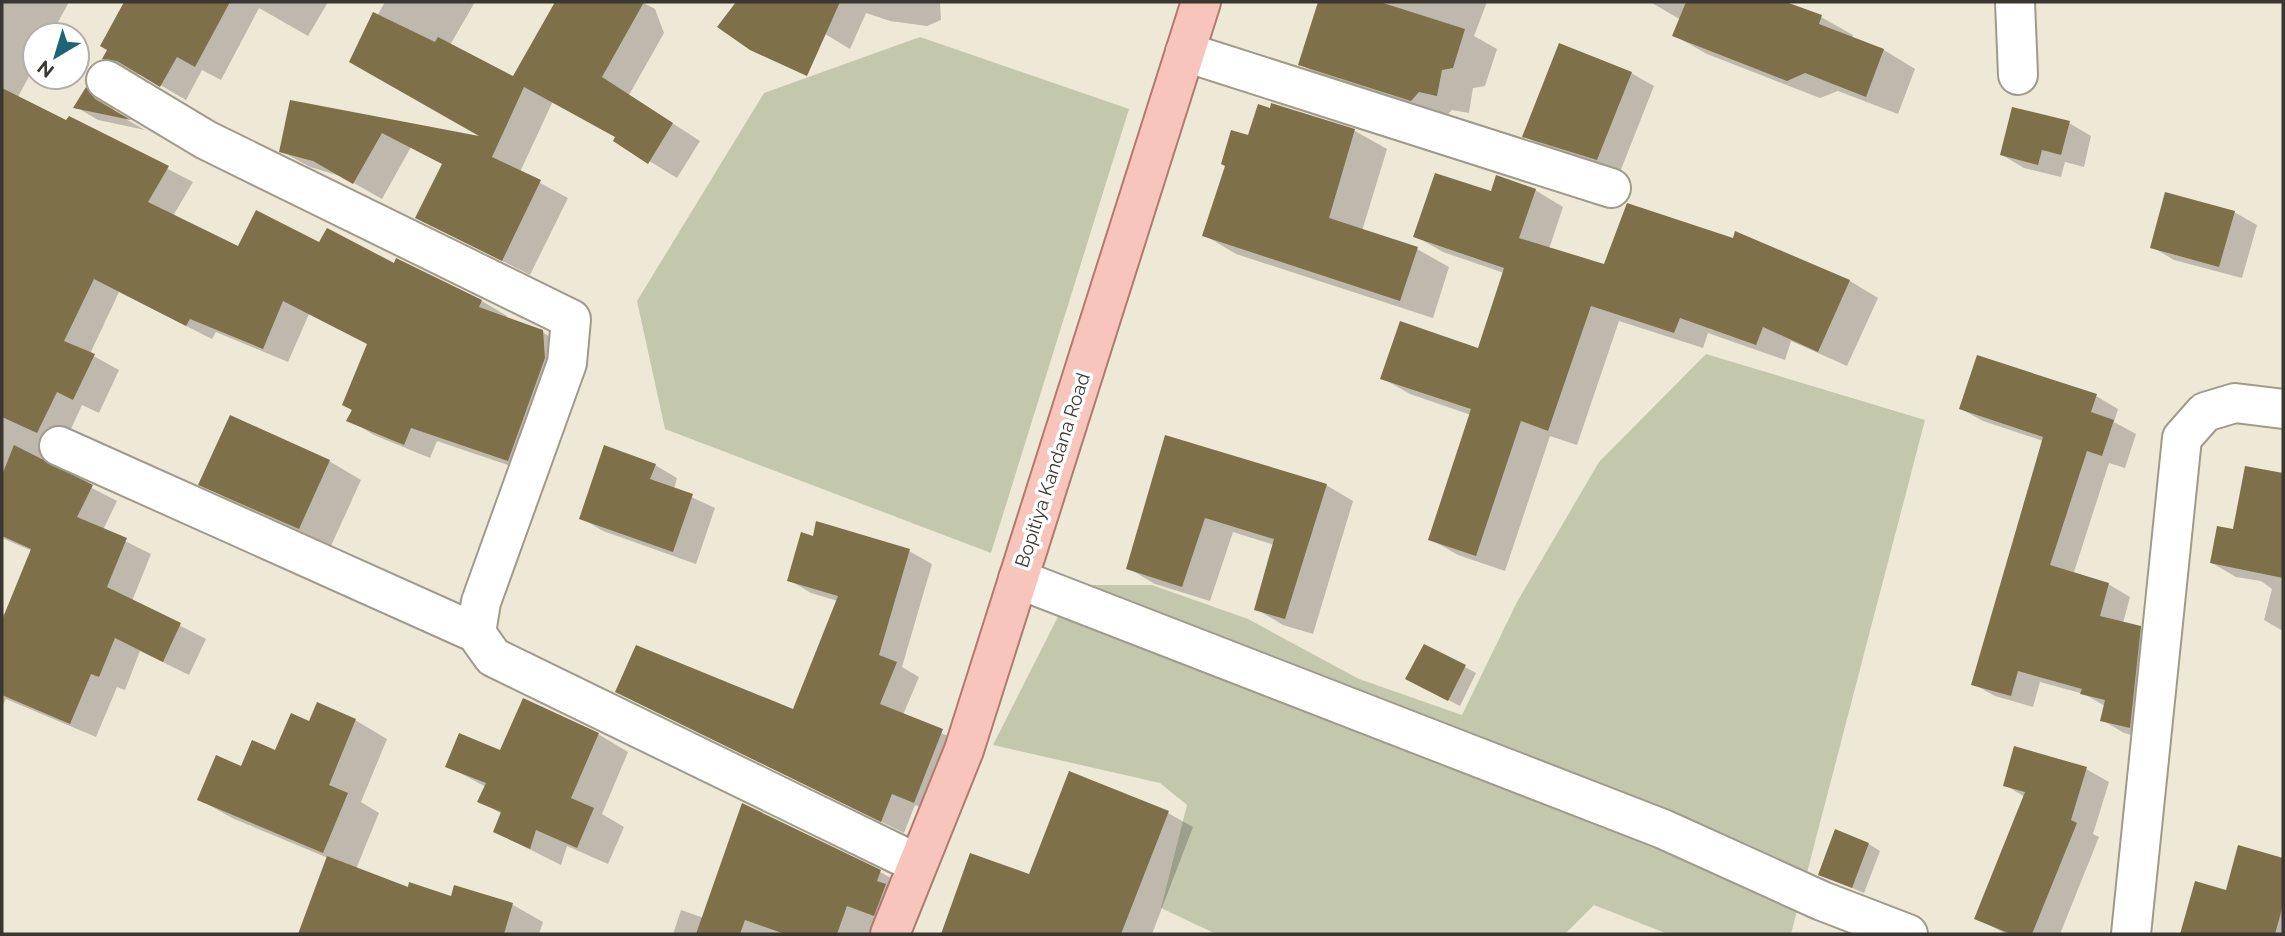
<svg xmlns="http://www.w3.org/2000/svg" width="2285" height="936" font-family="Raleway,sans-serif">
<style>
.green{fill:#c3c8ad}
.shadow{fill:#0003}
.building{fill:#7e7049}
.lines{fill:none;stroke-linecap:round;stroke-linejoin:round}
.minor-casing{stroke:#a09a8a;stroke-width:42}
.major-casing{stroke:#b17a6e;stroke-width:42}
.minor{stroke:#fff;stroke-width:38}
.major{stroke:#f7c5bc;stroke-width:38}
.labels{text-anchor:middle;stroke-width:7;stroke-linejoin:round;paint-order:stroke}
.street-label{font-size:19px;fill:#393730;stroke:#fff}
</style>
<rect width="100%" height="100%" fill="#eee8d7"/>
<path class="green" d="M 920,37 L 1129,109 L 991,553 L 665,429 L 637,301 L 764,93 Z
M 1706,354 L 1925,420 L 1791,934 L 1668,934 L 1594,905 L 1565,934 L 1216,934 L 1161,908 L 1187,805 L 1160,783 L 993,745 L 1074,585 L 1152,585 L 1248,619 L 1359,679 L 1462,715 L 1517,602 L 1599,462 Z"/>
<path class="shadow" d="M 2,2 L 69,2 L 51,35 L 35,35 L 35,65 L 18,97 L 67,122 L 69,118 L 193,182 L 173,216 L 239,249 L 320,245 L 395,265 L 397,260 L 482,301 L 507,316 L 506,319 L 542,332 L 568,347 L 534,474 L 437,441 L 430,458 L 374,435 L 349,420 L 369,344 L 309,314 L 288,362 L 216,332 L 212,339 L 119,292 L 90,354 L 119,370 L 99,413 L 82,405 L 53,468 L 117,501 L 103,530 L 151,554 L 132,601 L 206,639 L 189,675 L 140,651 L 125,690 L 117,687 L 96,737 L 6,699 L 2,706 L 2,613 L 6,615 L 32,551 L 2,538 Z
M 126,2 L 328,2 L 308,36 L 259,8 L 221,80 L 202,70 L 186,100 L 143,75 L 129,73 L 104,59 L 110,49 L 102,45 Z
M 385,2 L 475,2 L 450,45 L 514,78 L 557,2 L 642,2 L 655,9 L 664,33 L 629,95 L 700,141 L 677,178 L 615,140 L 617,137 L 553,101 L 520,172 L 568,198 L 530,275 L 418,218 L 444,164 L 411,147 L 382,199 L 343,177 L 310,167 L 281,151 L 291,102 L 487,139 L 377,16 Z
M 772,2 L 940,2 L 941,20 L 927,26 L 890,21 L 866,13 L 850,49 Z
M 1320,2 L 1487,2 L 1474,36 L 1497,49 L 1485,86 L 1473,88 L 1469,113 L 1452,110 L 1444,118 L 1332,83 L 1300,64 Z
M 1781,2 L 1821,17 L 1853,35 L 1852,38 L 1884,50 L 1915,69 L 1898,114 L 1838,91 L 1820,98 L 1707,54 L 1675,36 L 1681,20 L 1652,3 Z
M 1631,73 L 1654,86 L 1620,172 L 1547,149 L 1524,136 Z
M 86,89 L 108,102 L 117,114 L 145,130 L 98,120 L 76,107 Z
M 1273,105 L 1355,131 L 1387,149 L 1362,231 L 1417,249 L 1449,267 L 1433,318 L 1236,254 L 1204,235 L 1249,138 Z
M 2069,123 L 2091,136 L 2084,167 L 2065,162 L 2061,177 L 2024,168 L 2002,155 Z
M 1535,190 L 1563,207 L 1549,249 L 1605,267 L 1734,240 L 1736,233 L 1850,281 L 1878,298 L 1847,366 L 1791,341 L 1785,360 L 1708,333 L 1703,348 L 1619,321 L 1577,445 L 1550,436 L 1505,571 L 1458,555 L 1430,539 L 1471,415 L 1410,394 L 1382,378 L 1479,350 L 1504,273 L 1443,252 L 1415,236 L 1492,194 Z
M 2234,212 L 2257,225 L 2242,278 L 2174,260 L 2152,247 Z
M 2096,396 L 2118,409 L 2114,422 L 2136,434 L 2125,468 L 2109,463 L 2074,572 L 2108,584 L 2130,597 L 2123,623 L 2140,627 L 2162,640 L 2152,740 L 2124,733 L 2102,720 L 2105,706 L 2084,694 L 2040,682 L 2033,707 L 1995,696 L 1973,684 L 2043,441 L 1983,421 L 1961,409 Z
M 231,417 L 329,461 L 361,480 L 331,546 L 233,502 L 201,484 Z
M 1166,437 L 1326,485 L 1353,501 L 1313,634 L 1283,625 L 1256,609 L 1274,545 L 1233,532 L 1210,601 L 1155,584 L 1128,568 Z
M 655,465 L 677,478 L 674,489 L 715,508 L 696,564 L 603,531 L 581,518 Z
M 2246,468 L 2283,475 L 2283,631 L 2264,620 L 2272,589 L 2261,581 L 2236,577 L 2212,563 L 2234,531 Z
M 814,538 L 909,551 L 932,564 L 902,667 L 919,677 L 903,715 L 965,744 L 937,814 L 915,805 L 904,833 L 618,692 L 794,711 L 838,601 L 811,593 L 789,580 Z
M 1465,667 L 1476,673 L 1460,706 L 1419,685 Z
M 355,720 L 387,739 L 361,802 L 379,813 L 356,869 L 409,889 L 452,898 L 455,887 L 513,905 L 543,922 L 539,934 L 299,934 L 328,858 L 232,818 L 200,800 L 242,768 L 276,752 L 310,723 Z
M 598,734 L 628,752 L 602,814 L 624,827 L 608,864 L 567,846 L 561,865 L 495,832 L 502,814 L 480,801 L 486,787 L 447,766 L 501,752 Z
M 2086,769 L 2109,782 L 2093,834 L 2099,837 L 2060,934 L 2006,934 L 1976,918 L 2025,797 L 2005,785 Z
M 1168,813 L 1193,827 L 1152,934 L 944,932 L 1030,876 Z
M 1869,844 L 1880,851 L 1864,893 L 1820,874 Z
M 2239,847 L 2283,859 L 2283,934 L 2195,934 L 2184,928 L 2227,892 Z
M 880,872 L 909,888 L 872,934 L 673,934 L 681,910 L 704,918 Z"/>
<path class="building" d="M 124,2 L 230,2 L 195,67 L 177,57 L 160,87 L 117,61 L 102,59 L 107,50 L 100,46 Z
M 555,2 L 644,2 L 602,77 L 673,123 L 648,164 L 613,141 L 615,137 L 524,87 L 492,157 L 541,180 L 502,261 L 415,218 L 442,164 L 382,133 L 353,184 L 313,161 L 279,152 L 290,100 L 479,136 L 349,62 L 373,12 L 435,42 L 438,37 L 513,76 Z
M 736,2 L 840,2 L 807,76 L 750,50 L 717,27 Z
M 1318,2 L 1380,2 L 1465,29 L 1453,68 L 1442,70 L 1437,96 L 1419,92 L 1411,101 L 1298,65 Z
M 1686,2 L 1786,2 L 1822,15 L 1819,24 L 1884,49 L 1866,97 L 1805,73 L 1787,81 L 1672,36 Z
M 1559,43 L 1632,72 L 1597,160 L 1522,137 Z
M 86,87 L 95,99 L 131,120 L 73,108 Z
M 2,88 L 66,120 L 69,116 L 169,166 L 148,202 L 238,246 L 256,210 L 319,242 L 327,228 L 394,263 L 396,258 L 482,300 L 479,307 L 543,330 L 545,358 L 508,461 L 411,428 L 404,445 L 346,421 L 352,410 L 342,405 L 367,344 L 283,301 L 263,349 L 190,319 L 186,326 L 94,279 L 64,341 L 95,354 L 73,400 L 57,392 L 37,433 L 2,417 Z
M 1271,103 L 1355,129 L 1329,218 L 1418,247 L 1400,301 L 1202,236 L 1225,166 L 1221,164 L 1231,130 L 1248,135 L 1258,104 L 1270,108 Z
M 2012,107 L 2070,121 L 2061,155 L 2042,150 L 2038,165 L 2000,155 Z
M 1435,173 L 1491,191 L 1496,175 L 1536,189 L 1519,238 L 1604,264 L 1627,203 L 1733,238 L 1735,231 L 1850,280 L 1818,352 L 1763,327 L 1756,345 L 1680,318 L 1674,333 L 1591,306 L 1548,431 L 1521,421 L 1476,556 L 1428,540 L 1471,409 L 1380,379 L 1400,321 L 1478,348 L 1504,268 L 1413,237 Z
M 2165,192 L 2235,211 L 2219,267 L 2150,248 Z
M 1977,355 L 2097,394 L 2091,412 L 2114,420 L 2102,456 L 2087,451 L 2050,565 L 2109,583 L 2100,616 L 2141,626 L 2130,728 L 2100,721 L 2105,700 L 2080,694 L 2082,689 L 2018,671 L 2011,696 L 1971,685 L 2043,437 L 1959,409 Z
M 230,415 L 330,460 L 299,529 L 198,485 Z
M 1165,435 L 1327,484 L 1285,619 L 1254,610 L 1274,539 L 1205,518 L 1182,587 L 1126,569 Z
M 14,445 L 93,485 L 77,517 L 127,538 L 107,587 L 181,623 L 163,662 L 115,638 L 99,677 L 91,674 L 70,724 L 2,695 L 2,620 L 31,549 L 2,536 L 2,475 Z
M 604,445 L 656,464 L 650,479 L 693,494 L 673,552 L 579,519 Z
M 2245,466 L 2283,473 L 2283,578 L 2210,563 L 2217,526 L 2233,529 Z
M 816,521 L 910,549 L 879,655 L 897,662 L 880,704 L 943,729 L 914,803 L 892,794 L 881,822 L 615,692 L 636,645 L 793,709 L 838,596 L 787,581 L 801,532 L 813,536 Z
M 1424,644 L 1466,665 L 1448,701 L 1405,679 Z
M 523,698 L 599,733 L 571,798 L 594,808 L 577,848 L 536,830 L 530,849 L 493,832 L 501,812 L 477,802 L 486,783 L 445,767 L 459,733 L 500,750 Z
M 317,702 L 356,719 L 329,785 L 348,793 L 323,853 L 197,800 L 216,755 L 241,766 L 252,740 L 275,750 L 291,713 L 309,721 Z
M 2014,746 L 2087,767 L 2071,820 L 2077,823 L 2032,934 L 2011,934 L 1974,919 L 2025,792 L 2003,786 Z
M 1069,771 L 1169,811 L 1121,934 L 941,934 L 970,853 L 1029,874 Z
M 742,803 L 881,870 L 877,881 L 886,884 L 874,916 L 847,906 L 837,934 L 785,934 L 745,920 L 740,934 L 696,934 Z
M 1835,829 L 1869,843 L 1852,888 L 1818,875 Z
M 2238,845 L 2283,858 L 2283,905 L 2275,934 L 2180,934 L 2195,881 L 2226,890 Z
M 327,856 L 408,887 L 409,882 L 451,896 L 454,885 L 513,903 L 504,934 L 298,934 Z"/>
<g class="lines">
<g class="minor-casing">
<path id="minor" d="M 2015,2 L 2018,75
M 1185,52 L 1611,188
M 106,80 L 206,140 L 571,319 L 567,363 L 481,602 L 476,633 L 493,657 L 916,863
M 59,446 L 476,633
M 1018,579 L 1663,829 L 1822,901 L 1908,934
M 2131,934 L 2182,438 L 2205,412 L 2235,403 L 2283,409"/>
</g>
<g class="major-casing">
<path id="major" d="M 890,934 L 964,750 L 1201,2"/>
</g>
<use href="#minor" class="minor"/>
<use href="#major" class="major"/>
</g>
<g class="labels">
<g class="street-label">
<text transform="translate(1052 470) rotate(-72)" y="7">Bopitiya Kandana Road</text>
</g>
</g>
<rect width="2285" height="936" fill="none" stroke="#393730" stroke-width="7"/>
<g transform="translate(56 56) rotate(218)"><circle r="33" fill="#ffffff" stroke="#b0afac" stroke-width="2"/>
<path d="M0-5L12 26L0 18L-12 26Z" fill="#1f6475"/>
<text y="-10" font-size="19" font-weight="bold" text-anchor="middle" fill="#393730">N</text>
</g>
</svg>
